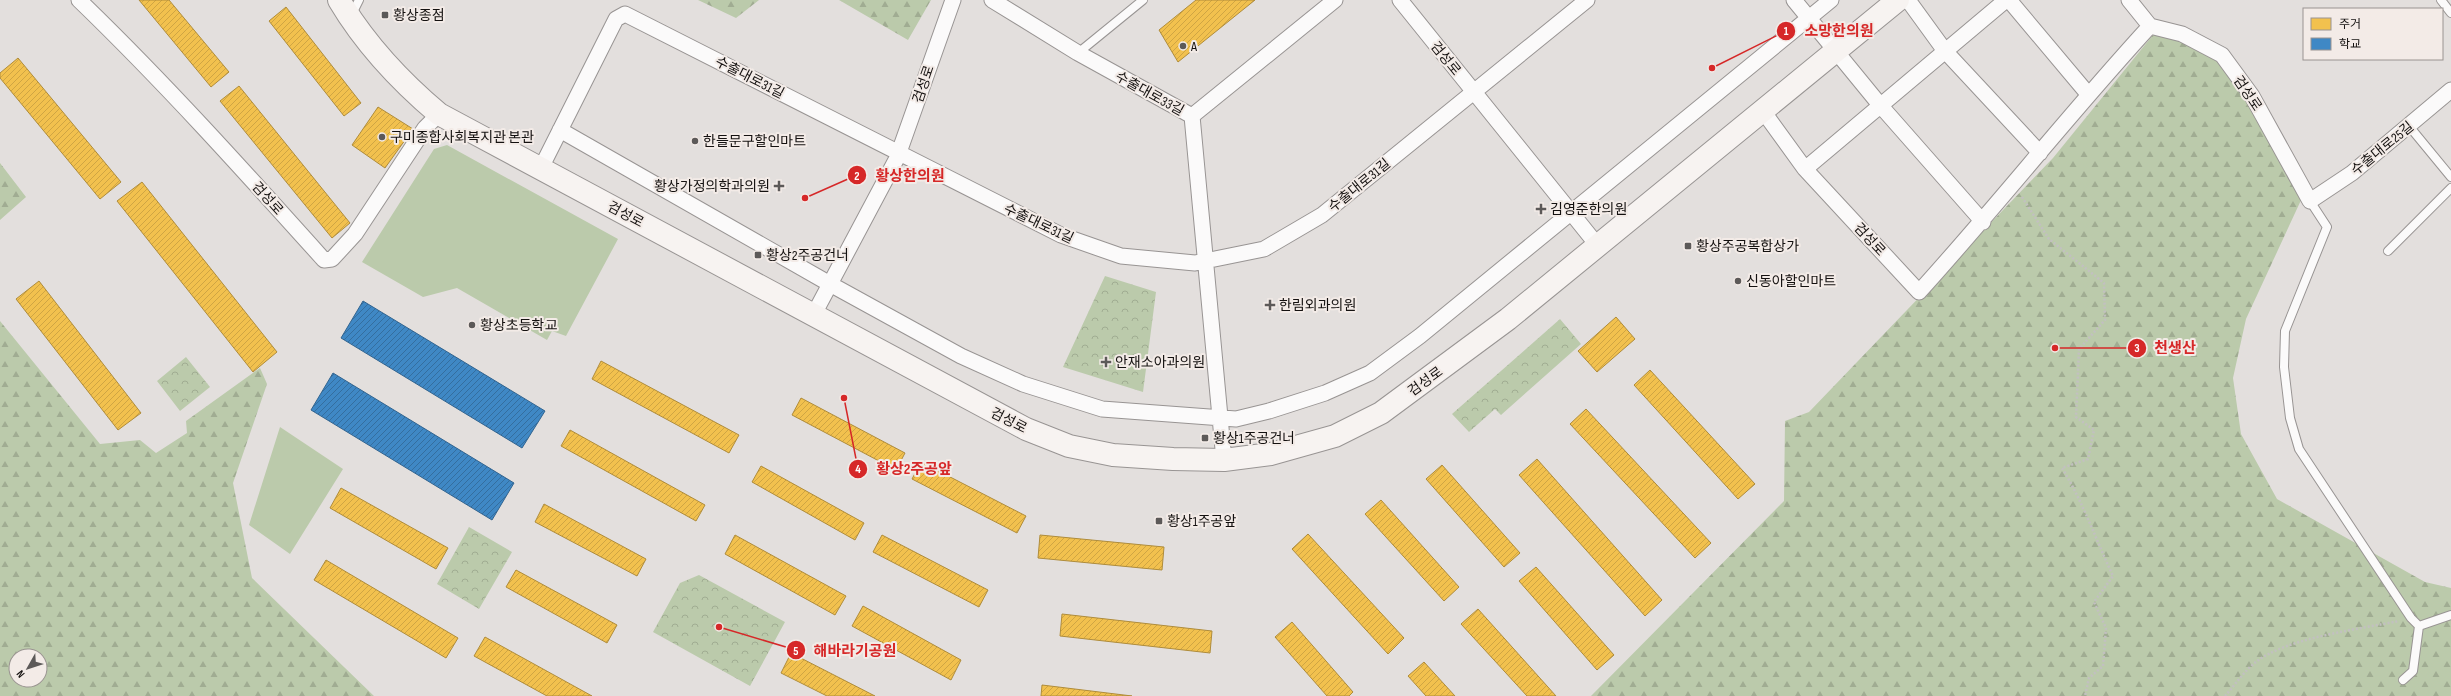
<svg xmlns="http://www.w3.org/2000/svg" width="2451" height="696" font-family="'Sofia Sans Condensed','Noto Sans KR',sans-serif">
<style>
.grass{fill:#bbcaab}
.forest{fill:url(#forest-firs);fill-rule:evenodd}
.park{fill:url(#park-crowns)}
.homes{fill:url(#homes-hatch);stroke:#af8c3b}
.schools{fill:url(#schools-hatch);stroke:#32648f}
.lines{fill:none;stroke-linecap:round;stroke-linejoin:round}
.lane-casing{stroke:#989493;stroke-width:10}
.street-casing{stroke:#989493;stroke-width:17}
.secondary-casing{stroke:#989493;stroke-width:24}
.path{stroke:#c2c0c0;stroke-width:2.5;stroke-dasharray:2 2;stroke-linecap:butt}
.lane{stroke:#fbfafa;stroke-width:8}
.street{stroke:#fbfafa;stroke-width:15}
.secondary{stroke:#f7f3f1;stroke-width:22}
.poi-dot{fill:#5c5958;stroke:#f3ebe7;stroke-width:1.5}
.labels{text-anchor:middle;stroke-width:4;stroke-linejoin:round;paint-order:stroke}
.poi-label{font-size:14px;fill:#141110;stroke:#f3ebe7;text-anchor:start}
.street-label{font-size:14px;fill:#141110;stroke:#f3ebe7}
.leader{fill:none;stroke:#d62828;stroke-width:1.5}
.callout-dot{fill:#d62828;stroke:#f3ebe7;stroke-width:1.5}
.mark-label{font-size:12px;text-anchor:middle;font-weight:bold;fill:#fff}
.callout-label{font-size:15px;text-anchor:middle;font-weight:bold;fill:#d62828;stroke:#f3ebe7;stroke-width:4;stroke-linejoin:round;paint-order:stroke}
</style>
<defs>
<pattern id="forest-firs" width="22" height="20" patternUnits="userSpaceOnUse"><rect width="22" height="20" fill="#bbcaab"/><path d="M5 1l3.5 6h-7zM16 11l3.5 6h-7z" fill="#a0ac92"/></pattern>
<pattern id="park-crowns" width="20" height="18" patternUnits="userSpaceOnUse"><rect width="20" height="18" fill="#bbcaab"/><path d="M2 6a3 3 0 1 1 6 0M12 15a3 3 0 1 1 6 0" fill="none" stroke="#a0ac92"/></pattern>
<pattern id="homes-hatch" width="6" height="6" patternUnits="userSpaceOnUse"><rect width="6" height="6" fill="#f2c14e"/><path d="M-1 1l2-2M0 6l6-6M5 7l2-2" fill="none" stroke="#cfa543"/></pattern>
<pattern id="schools-hatch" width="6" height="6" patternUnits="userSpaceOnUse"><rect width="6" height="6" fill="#3f88c5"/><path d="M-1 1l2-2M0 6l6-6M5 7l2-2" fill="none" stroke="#346e9f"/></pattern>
</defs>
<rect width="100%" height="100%" fill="#e3dfdd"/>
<path class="grass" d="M 447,145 L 618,239 L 566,336 L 552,331 L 547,340 L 457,288 L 423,297 L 362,262 L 434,149 Z
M 280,427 L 343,469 L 290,554 L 249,525 Z"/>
<path class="forest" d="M 698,0 L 759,0 L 736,18 Z
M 839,0 L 931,0 L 908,40 Z
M 2153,35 L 2184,40 L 2220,59 L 2254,95 L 2302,198 L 2246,319 L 2233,378 L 2241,434 L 2277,499 L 2425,582 L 2451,588 L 2451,696 L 1591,696 L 1784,501 L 1785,421 L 1809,412 L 2053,158 Z
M 0,163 L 26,197 L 0,220 Z
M 0,321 L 100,444 L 140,440 L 156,453 L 187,433 L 186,421 L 260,368 L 267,384 L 233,483 L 252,578 L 374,696 L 0,696 ZM 16,656 L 40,656 L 40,680 L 16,680 Z"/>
<path class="park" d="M 1105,276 L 1156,292 L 1143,392 L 1063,367 Z
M 1560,319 L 1581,344 L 1501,415 L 1495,409 L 1469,432 L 1452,414 Z
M 186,357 L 210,387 L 180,411 L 157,381 Z
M 469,527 L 512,552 L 479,609 L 437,584 Z
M 699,575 L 785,622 L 750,686 L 653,632 L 680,583 Z"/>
<path class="homes" d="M 139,0 L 169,0 L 229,72 L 211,87 Z
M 1196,0 L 1255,0 L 1178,62 L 1159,30 Z
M 286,7 L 361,103 L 344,116 L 269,21 Z
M 18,58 L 121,182 L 100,199 L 0,78 L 0,73 Z
M 239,86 L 350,223 L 332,238 L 220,101 Z
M 378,107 L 413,129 L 385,168 L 352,145 Z
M 142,182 L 277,352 L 253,372 L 117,201 Z
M 39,281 L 141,413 L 118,430 L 16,299 Z
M 1616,317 L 1635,339 L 1597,372 L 1578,351 Z
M 601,361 L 739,435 L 729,453 L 592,379 Z
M 1650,370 L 1755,484 L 1738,499 L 1634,385 Z
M 801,398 L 905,453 L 896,470 L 792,415 Z
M 1586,409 L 1711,543 L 1695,558 L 1570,424 Z
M 570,430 L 705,505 L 696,521 L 561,446 Z
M 1537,459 L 1662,600 L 1645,616 L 1519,475 Z
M 921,462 L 1026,516 L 1017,533 L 912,479 Z
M 1442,465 L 1520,553 L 1504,567 L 1426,479 Z
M 761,466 L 864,523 L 855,540 L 752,482 Z
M 341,488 L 448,548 L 436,569 L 330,508 Z
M 1381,500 L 1459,587 L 1444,601 L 1365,514 Z
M 544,504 L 646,559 L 637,576 L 535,522 Z
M 1308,534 L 1404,638 L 1388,654 L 1292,549 Z
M 735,535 L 846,596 L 835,615 L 725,554 Z
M 882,535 L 988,590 L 979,607 L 873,552 Z
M 1040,535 L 1164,547 L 1162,570 L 1038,558 Z
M 326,560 L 458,638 L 446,658 L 314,580 Z
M 1536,567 L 1614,655 L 1597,670 L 1519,581 Z
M 516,570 L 617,625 L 607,643 L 506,587 Z
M 863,606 L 961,660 L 951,680 L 852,626 Z
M 1478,609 L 1556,696 L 1527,696 L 1461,624 Z
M 1062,614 L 1212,631 L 1210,653 L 1060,636 Z
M 1292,622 L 1353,692 L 1349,696 L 1327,696 L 1275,637 Z
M 485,637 L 592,696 L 547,696 L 474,656 Z
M 791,653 L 875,696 L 827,696 L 781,673 Z
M 1424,662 L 1455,696 L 1426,696 L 1408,676 Z
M 1042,685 L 1132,696 L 1041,696 Z"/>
<path class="schools" d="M 363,301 L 545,411 L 522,448 L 341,338 Z
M 333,373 L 514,483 L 492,520 L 311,410 Z"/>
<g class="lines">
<g class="lane-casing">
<path id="lane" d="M 2441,0 L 2451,13
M 351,16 L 359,0
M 1078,53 L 1143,0
M 2409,126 L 2451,177
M 2310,201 L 2327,227 L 2285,331 L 2284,367 L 2290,418 L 2299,449 L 2411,618 L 2419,626
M 2388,251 L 2451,188
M 2403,680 L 2413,671 L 2419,626 L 2451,615"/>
</g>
<g class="street-casing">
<path id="street" d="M 79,0 C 165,83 244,171 324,260 L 332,259 L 355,234 L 425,128 L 439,114
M 992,0 L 1078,53 L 1192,116
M 1400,0 L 1598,246
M 1794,0 L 1880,105 L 1983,222
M 1908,0 L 1945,51 L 2040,153
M 2009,0 L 2088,94
M 2129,0 L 2150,26 L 2182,34 L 2222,55 L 2252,96 L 2310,201 L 2352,173 L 2451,90
M 1763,111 L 1805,169 L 1919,292 C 1998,205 2070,113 2150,26
M 1192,116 L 1224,460
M 1192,116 L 1335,0
M 560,130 L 830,284 L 961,356 L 1023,384 L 1102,409 L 1236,419 L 1269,411 L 1325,393 L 1370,373 L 1420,336 L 1831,0
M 541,168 L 616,19 L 625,14 L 1061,235 L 1121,256 L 1195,263 L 1264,249 L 1322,215 L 1587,0
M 1805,169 L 2006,0
M 813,316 L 897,158 L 953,0"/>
</g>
<g class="secondary-casing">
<path id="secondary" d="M 339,0 C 364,42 401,82 439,114 L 1026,429 L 1069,446 L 1113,455 L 1173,459 L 1224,460 L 1271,454 L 1335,436 L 1381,413 L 1508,319 L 1898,0"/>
</g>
<path class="path" d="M 2022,197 L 2049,239 L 2104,283 L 2105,320 L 2079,349 L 2076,417 L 2094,430 L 2088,459 L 2062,468 C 2083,502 2096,540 2113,576 L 2094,602 L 2106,628 L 2103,666 L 2089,678 L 2085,696
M 2225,696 C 2235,685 2244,671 2256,662 C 2286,638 2360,629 2399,621"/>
<use href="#lane" class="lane"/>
<use href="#street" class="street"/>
<use href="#secondary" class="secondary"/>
</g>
<g class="poi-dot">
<rect x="381" y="11" width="8" height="8" rx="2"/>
<circle cx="1183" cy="46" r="4"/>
<circle cx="382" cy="137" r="4"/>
<circle cx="695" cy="141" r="4"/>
<path d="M777 180h4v4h4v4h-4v4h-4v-4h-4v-4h4z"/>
<path d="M1539 203h4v4h4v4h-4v4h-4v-4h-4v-4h4z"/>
<rect x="1684" y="242" width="8" height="8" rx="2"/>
<rect x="754" y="251" width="8" height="8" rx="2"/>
<circle cx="1738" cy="281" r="4"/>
<path d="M1268 299h4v4h4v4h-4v4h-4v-4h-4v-4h4z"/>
<circle cx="472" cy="325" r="4"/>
<path d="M1104 356h4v4h4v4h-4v4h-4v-4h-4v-4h4z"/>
<rect x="1201" y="434" width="8" height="8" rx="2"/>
<rect x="1155" y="517" width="8" height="8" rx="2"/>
</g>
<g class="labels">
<g class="poi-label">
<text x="393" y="20">황상종점</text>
<text x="1191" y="51">A</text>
<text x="390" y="142">구미종합사회복지관 본관</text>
<text x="703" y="146">한들문구할인마트</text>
<text x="770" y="191" text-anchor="end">황상가정의학과의원</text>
<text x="1550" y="214">김영준한의원</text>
<text x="1696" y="251">황상주공복합상가</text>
<text x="766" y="260">황상2주공건너</text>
<text x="1746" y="286">신동아할인마트</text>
<text x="1279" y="310">한림외과의원</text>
<text x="480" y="330">황상초등학교</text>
<text x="1115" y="367">안재소아과의원</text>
<text x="1213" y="443">황상1주공건너</text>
<text x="1167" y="526">황상1주공앞</text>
</g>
<g class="street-label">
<text transform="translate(1446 58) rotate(51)" y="5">검성로</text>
<text transform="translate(750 77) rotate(27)" y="5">수출대로31길</text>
<text transform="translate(923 84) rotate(-71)" y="5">검성로</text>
<text transform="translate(1150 93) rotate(29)" y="5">수출대로33길</text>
<text transform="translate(2248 93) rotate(56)" y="5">검성로</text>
<text transform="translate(2382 148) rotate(-39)" y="5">수출대로25길</text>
<text transform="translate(1359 185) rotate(-39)" y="5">수출대로31길</text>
<text transform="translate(268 198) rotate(48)" y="5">검성로</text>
<text transform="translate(626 214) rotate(28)" y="5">검성로</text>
<text transform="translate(1039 223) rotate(25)" y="5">수출대로31길</text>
<text transform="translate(1870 239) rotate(47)" y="5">검성로</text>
<text transform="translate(1425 381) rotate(-36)" y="5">검성로</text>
<text transform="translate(1009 420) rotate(27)" y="5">검성로</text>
</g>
</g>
<path class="leader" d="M1712 68L1786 31M805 198L857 175M2055 348L2137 348M844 398L858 469M719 627L796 650"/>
<g class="callout-dot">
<circle cx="1712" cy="68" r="4"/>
<circle cx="805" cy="198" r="4"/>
<circle cx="2055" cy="348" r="4"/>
<circle cx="844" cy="398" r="4"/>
<circle cx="719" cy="627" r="4"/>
<circle cx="1786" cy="31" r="10"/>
<circle cx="857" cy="175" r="10"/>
<circle cx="2137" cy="348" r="10"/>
<circle cx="858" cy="469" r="10"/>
<circle cx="796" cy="650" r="10"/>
</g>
<g class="mark-label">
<text x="1786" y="35">1</text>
<text x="857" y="180">2</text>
<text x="2137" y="352">3</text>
<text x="858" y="473">4</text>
<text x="796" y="655">5</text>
</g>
<g class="callout-label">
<text x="1839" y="36">소망한의원</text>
<text x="910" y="181">황상한의원</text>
<text x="2175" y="353">천생산</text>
<text x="914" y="474">황상2주공앞</text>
<text x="855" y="656">해바라기공원</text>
</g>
<rect x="2303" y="8" width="140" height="52" fill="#f3ebe7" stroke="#9a9491"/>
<rect x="2311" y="18" width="20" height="12" fill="#f2c14e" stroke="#9a9491"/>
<text x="2339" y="28" font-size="12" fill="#141110">주거</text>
<rect x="2311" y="38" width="20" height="12" fill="#3f88c5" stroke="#9a9491"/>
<text x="2339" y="48" font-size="12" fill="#141110">학교</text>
<g transform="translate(28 668) rotate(231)"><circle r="19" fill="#f3ebe7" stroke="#9a9491"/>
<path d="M0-3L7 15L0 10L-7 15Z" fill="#5c5958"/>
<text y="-6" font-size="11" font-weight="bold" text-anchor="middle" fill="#141110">N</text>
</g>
</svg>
